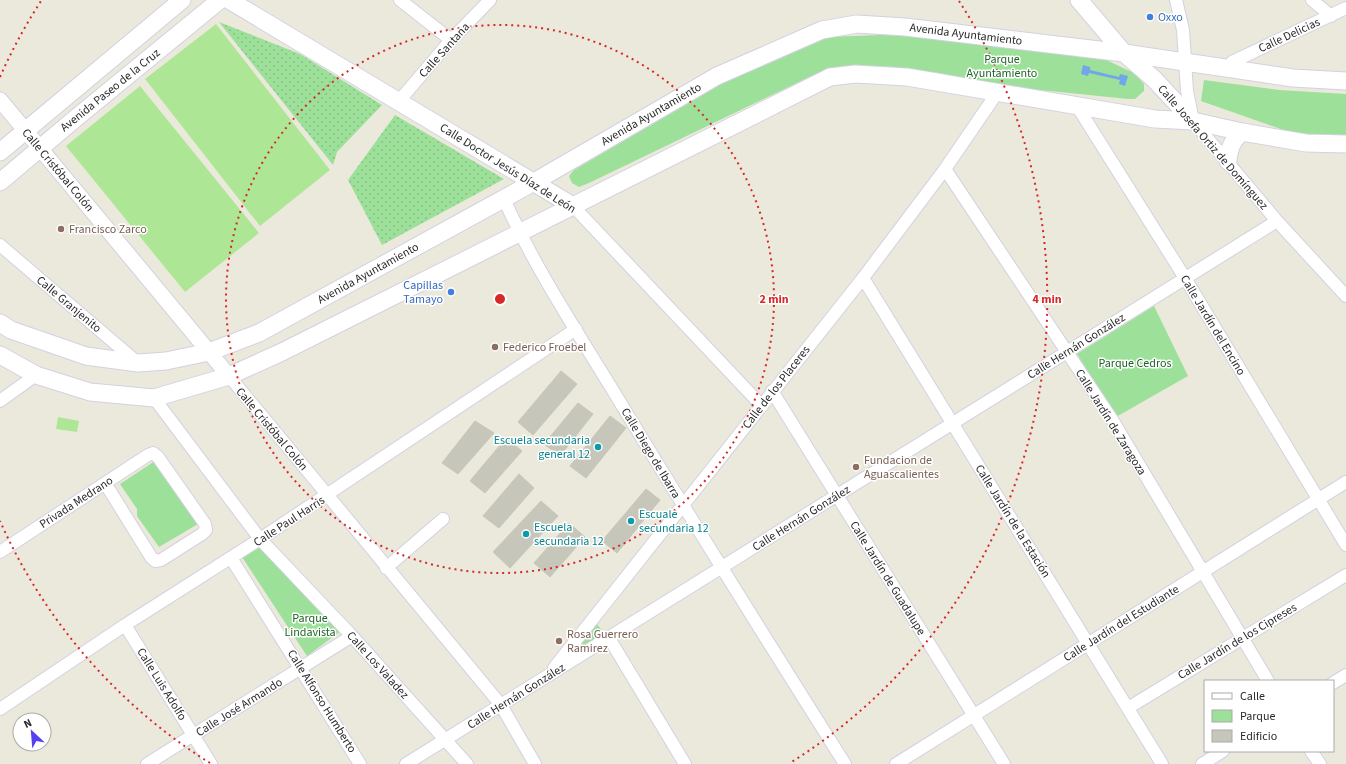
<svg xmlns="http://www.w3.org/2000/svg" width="1346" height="764" font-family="'Source Sans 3',sans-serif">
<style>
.grass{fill:url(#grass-dots)}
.park{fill:#9de09a}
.pitch{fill:#ade796}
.water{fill:#72a6ea}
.building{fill:#c7c6bb;stroke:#c7c6b6}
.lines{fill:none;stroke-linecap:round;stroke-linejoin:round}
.minor-casing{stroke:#d3d1e2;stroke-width:14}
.tertiary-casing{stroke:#d3d1e2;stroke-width:17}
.secondary-casing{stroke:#d3d1e2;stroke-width:19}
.minor{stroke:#fff;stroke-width:12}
.tertiary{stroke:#fff;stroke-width:15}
.secondary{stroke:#fff;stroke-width:17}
.ring{fill:none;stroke:#d62828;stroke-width:2;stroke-dasharray:2 4}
.shop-dot{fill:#3f7fe0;stroke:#fff;stroke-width:1.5}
.education-dot{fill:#8d6e63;stroke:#fff;stroke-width:1.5}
.culture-dot{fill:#0f9aa8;stroke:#fff;stroke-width:1.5}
.labels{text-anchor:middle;stroke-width:3;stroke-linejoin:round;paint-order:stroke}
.shop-label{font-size:12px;fill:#366cbe;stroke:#fff;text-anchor:start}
.street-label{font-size:12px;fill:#2a2a2a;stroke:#fff}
.park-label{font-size:12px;fill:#1c6423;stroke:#fff}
.education-label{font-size:12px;fill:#785e54;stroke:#fff;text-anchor:start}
.culture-label{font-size:12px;fill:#0d838f;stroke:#fff;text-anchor:start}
.centre{fill:#d62828;stroke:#fff;stroke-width:2}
.ring-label{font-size:12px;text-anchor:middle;font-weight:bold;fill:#d62828;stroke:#fff;stroke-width:3;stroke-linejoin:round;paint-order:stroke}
</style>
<defs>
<pattern id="grass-dots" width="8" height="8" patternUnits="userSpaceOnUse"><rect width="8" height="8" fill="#9de09a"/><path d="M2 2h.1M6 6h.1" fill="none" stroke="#87c085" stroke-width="1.8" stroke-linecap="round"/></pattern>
</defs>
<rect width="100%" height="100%" fill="#ebe9dc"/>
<path class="grass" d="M 219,22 L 300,54 L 382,105 L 337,152 L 333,165 Z
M 395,115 L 504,179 L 382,245 L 348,180 Z"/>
<path class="park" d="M 908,34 L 1102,58 L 1134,73 L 1144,84 L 1144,91 L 1135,99 L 1128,99 L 991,85 L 940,73 L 881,66 L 826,69 L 589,183 L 579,187 L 572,183 L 569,176 L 574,170 L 731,78 L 826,37 Z
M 1204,80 L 1279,90 L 1346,94 L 1346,141 L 1295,134 L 1201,101 Z
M 1154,306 L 1188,376 L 1116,417 L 1077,354 Z
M 155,461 L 198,524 L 159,547 L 137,516 L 137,509 L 120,484 Z
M 261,543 L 341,631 L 307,656 L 242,557 Z
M 596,623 L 607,636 L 554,671 Z"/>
<path class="pitch" d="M 216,24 L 330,170 L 260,226 L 145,79 Z
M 140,86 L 259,233 L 185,292 L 66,146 Z
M 58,417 L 79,421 L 77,432 L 56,429 Z"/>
<path class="water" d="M 1083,65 L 1090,67 L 1090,70 L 1119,77 L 1120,74 L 1128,76 L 1125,86 L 1119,84 L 1120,80 L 1089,73 L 1088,76 L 1081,74 Z"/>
<path class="building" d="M 561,371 L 577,384 L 533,435 L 518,422 Z
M 578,403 L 593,414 L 560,456 L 544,444 Z
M 610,416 L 626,428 L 586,478 L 570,466 Z
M 475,421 L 494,433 L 458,474 L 442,463 Z
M 506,438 L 522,451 L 485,493 L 470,481 Z
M 519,474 L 534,488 L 499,528 L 483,516 Z
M 646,489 L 660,500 L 617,553 L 602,541 Z
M 541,501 L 558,516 L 510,568 L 493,552 Z
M 569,523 L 585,537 L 550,577 L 534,563 Z"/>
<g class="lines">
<g class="minor-casing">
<path id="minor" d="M 400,0 L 451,40
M 1176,0 L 1183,30 L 1187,91 L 1193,121 L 1277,221 L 1346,296
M 1312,0 L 1331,16
M 1232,62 L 1346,8
M 399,101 L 451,40 L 490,0
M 1077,106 L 1185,278 L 1346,545
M 945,169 L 1113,421 L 1268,681
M 504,199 C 537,273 584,342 626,412 C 698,530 771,647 845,764
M 573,206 L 762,406
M 0,245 L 138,363
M 863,278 L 1162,764
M 229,376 L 501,705 L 535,764
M 772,391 L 1004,764
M 154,398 L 260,539 L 352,636 L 467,764
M 0,401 L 36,375
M 0,552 L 148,455 L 153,453 L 158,457 L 205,524 L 206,530 L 202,534 L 161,560 L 155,561 L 151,557 L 105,483
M 231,558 L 360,764
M 386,568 L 443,519
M 125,625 L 211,764
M 609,638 L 685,764
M 554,668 L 863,278 L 945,169 L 997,93
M 1333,683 L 1346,675
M 1128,708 L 1346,575
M 0,709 L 125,625 L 260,539 L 576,329
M 1311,751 L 1320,764
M 147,764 L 352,636
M 406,764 L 1277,221
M 896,764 L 1346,482
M 1202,764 L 1223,751"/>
</g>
<g class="tertiary-casing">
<path id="tertiary" d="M 0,100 L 229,376"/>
</g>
<g class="secondary-casing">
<path id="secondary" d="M 229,0 L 573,206
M 1079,0 L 1124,53 L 1154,79 L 1193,121
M 0,152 L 182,0
M 1228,161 C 1229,148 1232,141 1242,132
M 0,182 L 76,118 L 220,0
M 0,323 L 11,330 L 86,356 L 138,363 L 166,361 L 209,352 L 259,333 L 534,182 L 717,76 L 822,30 L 857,24 L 905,27 L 1124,53 L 1293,78 L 1346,81
M 0,355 L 36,375 L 90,392 L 154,398 L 229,376 L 282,352 L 830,77 L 855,74 L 907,77 L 1155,119 L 1193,121 L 1242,132 L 1306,143 L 1346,144"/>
</g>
<use href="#minor" class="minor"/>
<use href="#tertiary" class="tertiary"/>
<use href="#secondary" class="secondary"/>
</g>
<g class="ring">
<circle cx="500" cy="299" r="274"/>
<path d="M210 763A547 547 0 0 1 0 521M0 77A547 547 0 0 1 41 1M959 1A547 547 0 0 1 790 763"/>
</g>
<g class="shop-dot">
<circle cx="1150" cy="17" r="4"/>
<circle cx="451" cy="292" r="4"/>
</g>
<g class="education-dot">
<circle cx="61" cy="229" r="4"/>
<circle cx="495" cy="347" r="4"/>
<circle cx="856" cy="467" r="4"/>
<circle cx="559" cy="641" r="4"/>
</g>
<g class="culture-dot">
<circle cx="598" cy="447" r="4"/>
<circle cx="631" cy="521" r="4"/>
<circle cx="526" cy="534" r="4"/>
</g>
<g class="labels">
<g class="shop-label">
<text x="1158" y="21">Oxxo</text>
<text x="443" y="289" text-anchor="end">Capillas<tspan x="443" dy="14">Tamayo</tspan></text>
</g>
<g class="street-label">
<text transform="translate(966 34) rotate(7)" y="4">Avenida Ayuntamiento</text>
<text transform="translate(1289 35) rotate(-25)" y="4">Calle Delicias</text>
<text transform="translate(444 50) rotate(-48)" y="4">Calle Santana</text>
<text transform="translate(110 90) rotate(-39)" y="4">Avenida Paseo de la Cruz</text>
<text transform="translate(651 114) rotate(-30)" y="4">Avenida Ayuntamiento</text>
<text transform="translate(1213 147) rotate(49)" y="4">Calle Josefa Ortiz de Domínguez</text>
<text transform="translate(508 168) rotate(32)" y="4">Calle Doctor Jesús Díaz de León</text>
<text transform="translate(58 170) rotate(50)" y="4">Calle Cristóbal Colón</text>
<text transform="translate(368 273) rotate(-29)" y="4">Avenida Ayuntamiento</text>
<text transform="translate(69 304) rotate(40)" y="4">Calle Granjenito</text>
<text transform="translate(1213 325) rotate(59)" y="4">Calle Jardín del Encino</text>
<text transform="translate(1076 346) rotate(-32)" y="4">Calle Hernán González</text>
<text transform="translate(776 387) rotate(-52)" y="4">Calle de los Placeres</text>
<text transform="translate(1111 422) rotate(58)" y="4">Calle Jardín de Zaragoza</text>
<text transform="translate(272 429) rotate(50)" y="4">Calle Cristóbal Colón</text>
<text transform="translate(651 453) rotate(59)" y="4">Calle Diego de Ibarra</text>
<text transform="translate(76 502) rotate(-33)" y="4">Privada Medrano</text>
<text transform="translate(801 518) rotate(-32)" y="4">Calle Hernán González</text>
<text transform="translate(289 521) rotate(-33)" y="4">Calle Paul Harris</text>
<text transform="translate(1013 521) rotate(58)" y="4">Calle Jardín de la Estación</text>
<text transform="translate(888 578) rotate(58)" y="4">Calle Jardín de Guadalupe</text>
<text transform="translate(1121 623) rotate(-32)" y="4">Calle Jardín del Estudiante</text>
<text transform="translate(1237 641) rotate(-31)" y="4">Calle Jardín de los Cipreses</text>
<text transform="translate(378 665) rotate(48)" y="4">Calle Los Valadez</text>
<text transform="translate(162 684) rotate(58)" y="4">Calle Luis Adolfo</text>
<text transform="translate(516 696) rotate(-32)" y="4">Calle Hernán González</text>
<text transform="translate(322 701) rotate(58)" y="4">Calle Alfonso Humberto</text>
<text transform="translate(239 707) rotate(-32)" y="4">Calle José Armando</text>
</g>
<g class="park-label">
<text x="1002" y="63">Parque<tspan x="1002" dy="14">Ayuntamiento</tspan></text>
<text x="1135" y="367">Parque Cedros</text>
<text x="310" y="622">Parque<tspan x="310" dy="14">Lindavista</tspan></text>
</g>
<g class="education-label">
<text x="69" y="233">Francisco Zarco</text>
<text x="503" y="351">Federico Froebel</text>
<text x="864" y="464">Fundacion de<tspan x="864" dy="14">Aguascalientes</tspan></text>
<text x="567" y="638">Rosa Guerrero<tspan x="567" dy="14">Ramirez</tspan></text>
</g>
<g class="culture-label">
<text x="590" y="444" text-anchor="end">Escuela secundaria<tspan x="590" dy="14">general 12</tspan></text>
<text x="639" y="518">Escuale<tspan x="639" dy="14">secundaria 12</tspan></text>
<text x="534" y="531">Escuela<tspan x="534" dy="14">secundaria 12</tspan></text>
</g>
</g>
<circle cx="500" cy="299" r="6" class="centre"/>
<g class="ring-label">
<text x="774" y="303">2 min</text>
<text x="1047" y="303">4 min</text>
</g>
<rect x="1204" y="680" width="130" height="72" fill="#ffffff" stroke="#aaaaaa"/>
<rect x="1212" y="693" width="20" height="6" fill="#ffffff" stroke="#aaaaaa"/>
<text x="1240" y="700" font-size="12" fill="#2a2a2a">Calle</text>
<rect x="1212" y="710" width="20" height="12" fill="#9de09a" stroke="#aaaaaa"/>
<text x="1240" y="720" font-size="12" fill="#2a2a2a">Parque</text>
<rect x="1212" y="730" width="20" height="12" fill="#c7c6bb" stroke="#aaaaaa"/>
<text x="1240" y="740" font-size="12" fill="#2a2a2a">Edificio</text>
<g transform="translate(32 732) rotate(334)"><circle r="19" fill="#ffffff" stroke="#aaaaaa"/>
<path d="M0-3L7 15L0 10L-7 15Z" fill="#5541f3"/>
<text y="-6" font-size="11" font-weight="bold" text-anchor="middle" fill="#2a2a2a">N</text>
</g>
</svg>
